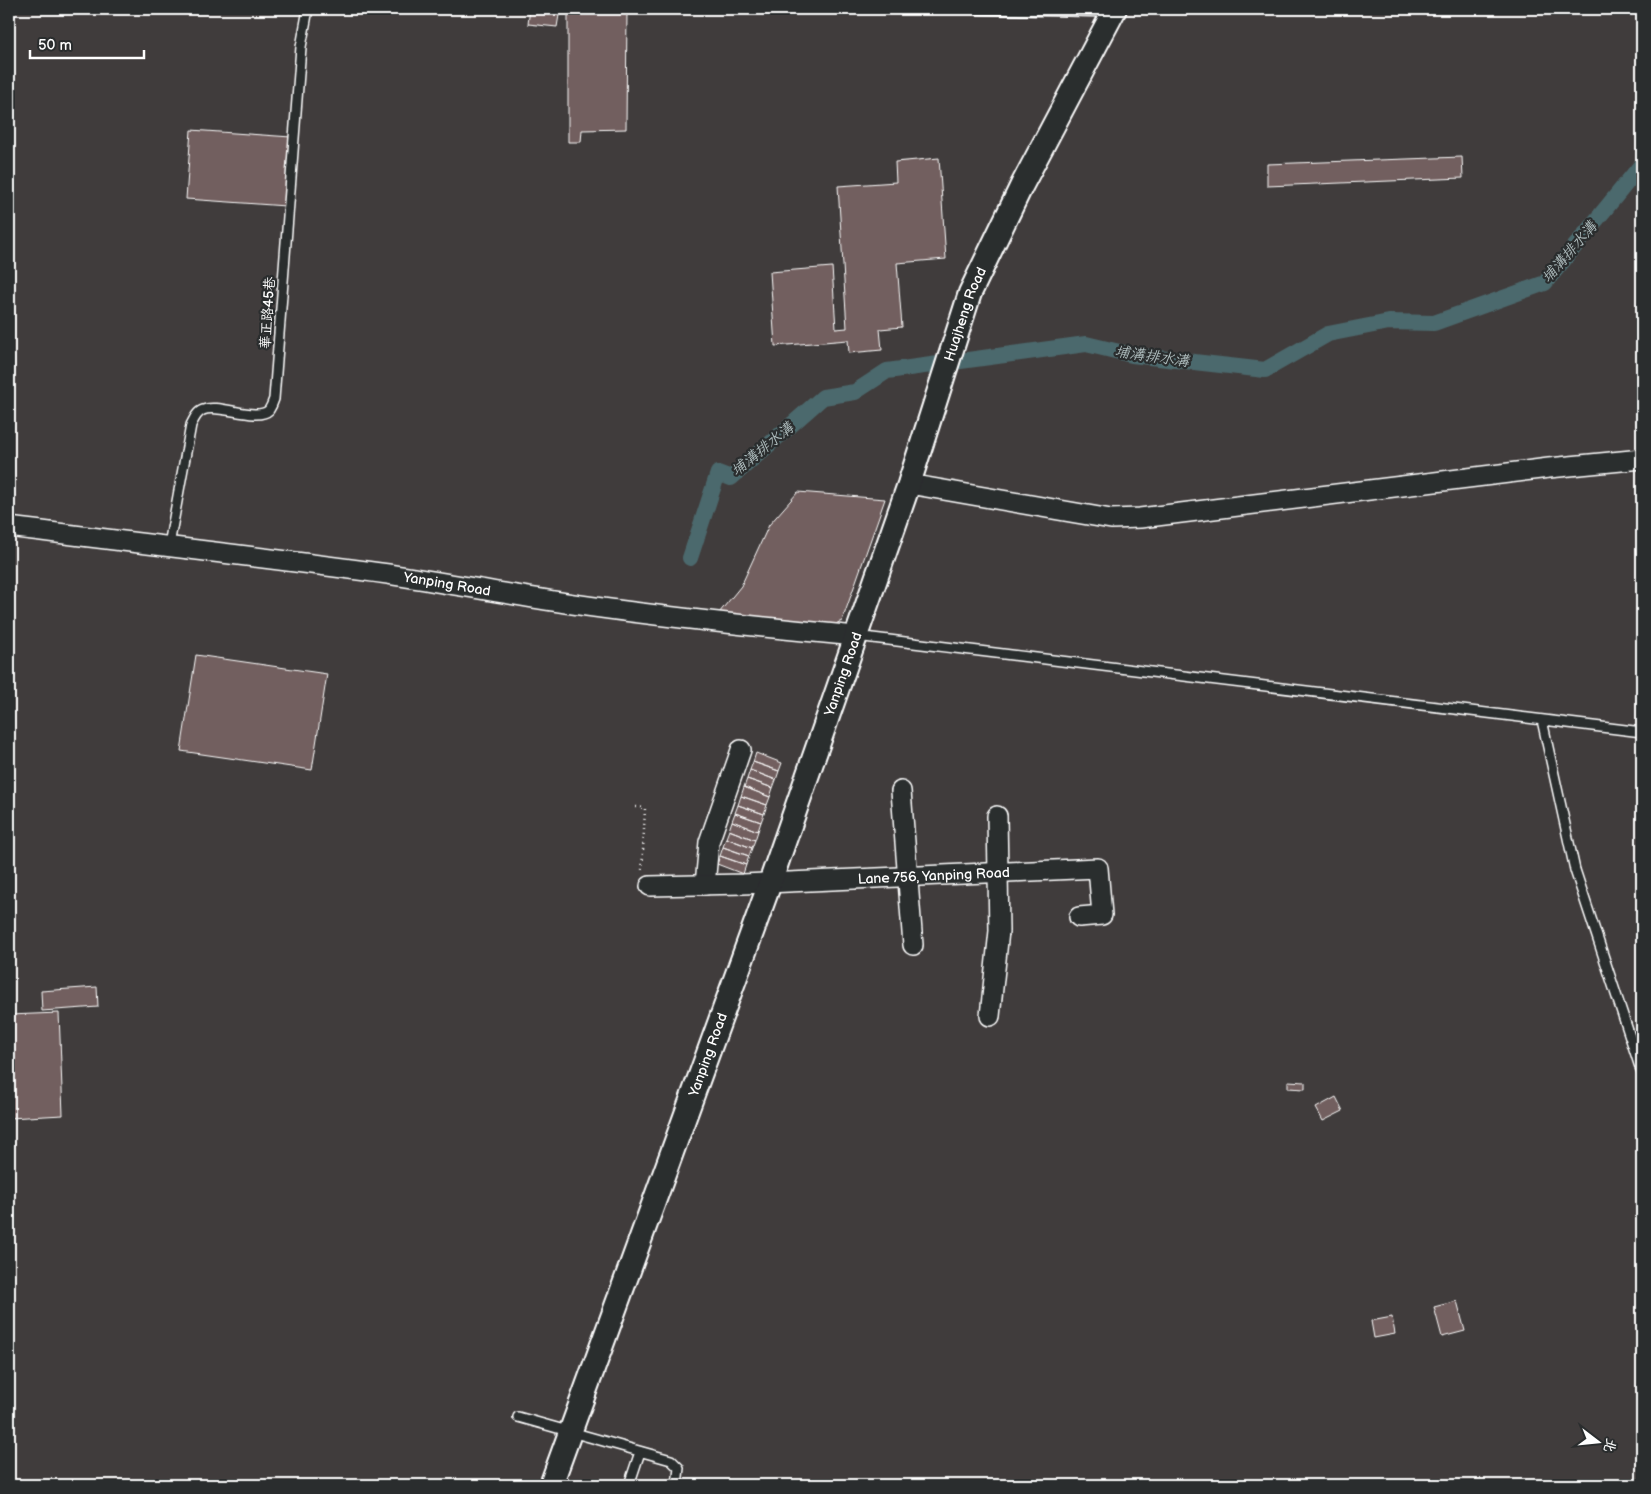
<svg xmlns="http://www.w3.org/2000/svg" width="1651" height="1494" font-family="'Balsamiq Sans','LXGW WenKai TC',sans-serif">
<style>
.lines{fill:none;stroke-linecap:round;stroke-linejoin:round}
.canal{stroke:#4b696d;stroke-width:16}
.building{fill:#725f5e;stroke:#fff}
.service-casing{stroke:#fff;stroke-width:12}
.minor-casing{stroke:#fff;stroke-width:22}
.tertiary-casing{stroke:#fff;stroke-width:26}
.path{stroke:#fff;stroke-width:2.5;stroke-dasharray:1 4;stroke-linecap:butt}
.service{stroke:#2a2d2e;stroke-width:9}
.minor{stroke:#2a2d2e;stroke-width:19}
.tertiary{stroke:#2a2d2e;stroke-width:22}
.labels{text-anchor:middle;stroke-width:4.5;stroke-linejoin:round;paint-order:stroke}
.street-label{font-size:14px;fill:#fff;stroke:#2a2d2e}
.water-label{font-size:15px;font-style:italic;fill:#aebcbd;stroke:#2a2d2e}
</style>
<rect width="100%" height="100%" fill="#403c3c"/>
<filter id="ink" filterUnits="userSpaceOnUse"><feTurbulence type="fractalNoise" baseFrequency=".02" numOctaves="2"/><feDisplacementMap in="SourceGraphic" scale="10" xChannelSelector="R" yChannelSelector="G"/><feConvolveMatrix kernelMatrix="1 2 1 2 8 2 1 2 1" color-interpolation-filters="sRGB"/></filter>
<g filter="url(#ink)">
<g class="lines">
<path class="canal" d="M 690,558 L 718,473 L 731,478 L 823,397 L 855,392 L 887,371 L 1086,344 L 1132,355 L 1265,370 L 1328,334 L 1389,322 L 1434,323 L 1545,283 L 1642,164"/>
</g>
<path class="building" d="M 530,9 L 560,9 L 557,27 L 528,24 Z
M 568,9 L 627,9 L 626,129 L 582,130 L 581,142 L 568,142 Z
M 191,130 L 291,137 L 286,206 L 186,199 Z
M 1462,157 L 1463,178 L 1267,186 L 1267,164 Z
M 939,158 L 946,259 L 897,263 L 902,327 L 880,329 L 882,350 L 849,353 L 848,340 L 775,346 L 770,272 L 832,267 L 836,329 L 847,328 L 838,186 L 896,182 L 895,162 Z
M 798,492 L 885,499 L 842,621 L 822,630 L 719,613 L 741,586 L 769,525 Z
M 196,655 L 327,674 L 312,770 L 181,751 Z
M 756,753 L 782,763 L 779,771 L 753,762 Z
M 753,762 L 779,771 L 776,780 L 750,770 Z
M 750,770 L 776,780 L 773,788 L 747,779 Z
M 747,779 L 773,788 L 770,797 L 744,787 Z
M 744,787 L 770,797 L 767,805 L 741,796 Z
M 741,796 L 767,805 L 764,814 L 738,805 Z
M 738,805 L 764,814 L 761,822 L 735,813 Z
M 735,813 L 761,822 L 758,831 L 732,821 Z
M 732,821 L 758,831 L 755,840 L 729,830 Z
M 729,830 L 755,840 L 752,848 L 726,838 Z
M 726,838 L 752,848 L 749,856 L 723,847 Z
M 723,847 L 749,856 L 746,865 L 720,856 Z
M 720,856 L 746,865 L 743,874 L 717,864 Z
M 97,987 L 98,1007 L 42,1011 L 41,991 Z
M 59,1013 L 63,1115 L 9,1118 L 9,1015 Z
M 1288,1081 L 1305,1082 L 1305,1089 L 1288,1088 Z
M 1336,1097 L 1343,1111 L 1323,1121 L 1316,1108 Z
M 1457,1301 L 1465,1331 L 1442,1337 L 1434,1307 Z
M 1392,1317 L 1395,1334 L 1374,1338 L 1371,1321 Z"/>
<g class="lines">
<g class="service-casing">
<path id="service" d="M 975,9 L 1113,12
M 169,545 L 191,425 C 194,419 197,412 203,410 C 218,403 257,422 269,410 C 271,407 273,402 274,399 L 301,47 L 308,9
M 856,636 L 1642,732
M 1542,720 L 1575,870 L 1642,1073
M 518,1417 L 671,1460 L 679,1468 L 677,1485
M 629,1485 L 640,1452"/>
</g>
<g class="minor-casing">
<g id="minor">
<path d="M 909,484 L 1111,519 L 1140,518 L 1549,468 L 1642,459"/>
<path id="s1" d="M 9,527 C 135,543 262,557 388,574 C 447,583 506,594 566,603 C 662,617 759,627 856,636"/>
<path d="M 901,791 L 913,945"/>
<path d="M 705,885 L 709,842 L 741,750"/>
<path id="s2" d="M 650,886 L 743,884 L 1098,868 L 1102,915 L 1079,917"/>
<path d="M 990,1016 L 999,931 L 997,816"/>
</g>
</g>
<g class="tertiary-casing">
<g id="tertiary">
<path id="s3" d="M 551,1485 L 770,883 L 909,484 L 970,293 L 1022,185 L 1115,9"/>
</g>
</g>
<path class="path" d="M 636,807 L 645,808 L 642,871"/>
<use href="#service" class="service"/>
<use href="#minor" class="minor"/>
<use href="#tertiary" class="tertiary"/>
</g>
</g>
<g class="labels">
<g class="street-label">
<text transform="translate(267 313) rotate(-86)" y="5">華正路45巷</text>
<text dy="5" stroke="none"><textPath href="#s3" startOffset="1242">Huajheng Road</textPath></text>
<text dy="5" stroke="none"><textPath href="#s1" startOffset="442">Yanping Road</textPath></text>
<text dy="5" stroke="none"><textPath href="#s3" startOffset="862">Yanping Road</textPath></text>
<text dy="5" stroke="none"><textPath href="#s2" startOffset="284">Lane 756, Yanping Road</textPath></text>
<text dy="5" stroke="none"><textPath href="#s3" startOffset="458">Yanping Road</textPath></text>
</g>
<g class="water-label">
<text transform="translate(1569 252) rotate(-49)" y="5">埔溝排水溝</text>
<text transform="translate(1152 356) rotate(8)" y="5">埔溝排水溝</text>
<text transform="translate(762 449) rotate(-39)" y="5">埔溝排水溝</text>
</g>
</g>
<rect width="1651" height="1494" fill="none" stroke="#2a2d2e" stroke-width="30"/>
<rect x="15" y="15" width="1621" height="1464" fill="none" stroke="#fff" stroke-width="2" filter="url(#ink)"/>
<g transform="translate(1598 1442) rotate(106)" stroke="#2a2d2e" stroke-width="4" paint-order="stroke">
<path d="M0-4L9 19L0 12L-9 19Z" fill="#ffffff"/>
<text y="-8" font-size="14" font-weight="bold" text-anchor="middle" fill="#ffffff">北</text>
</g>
<path d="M30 50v8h114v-8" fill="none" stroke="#ffffff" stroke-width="2.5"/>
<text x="38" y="50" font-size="15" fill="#ffffff" stroke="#2a2d2e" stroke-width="4" paint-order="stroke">50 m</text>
</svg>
